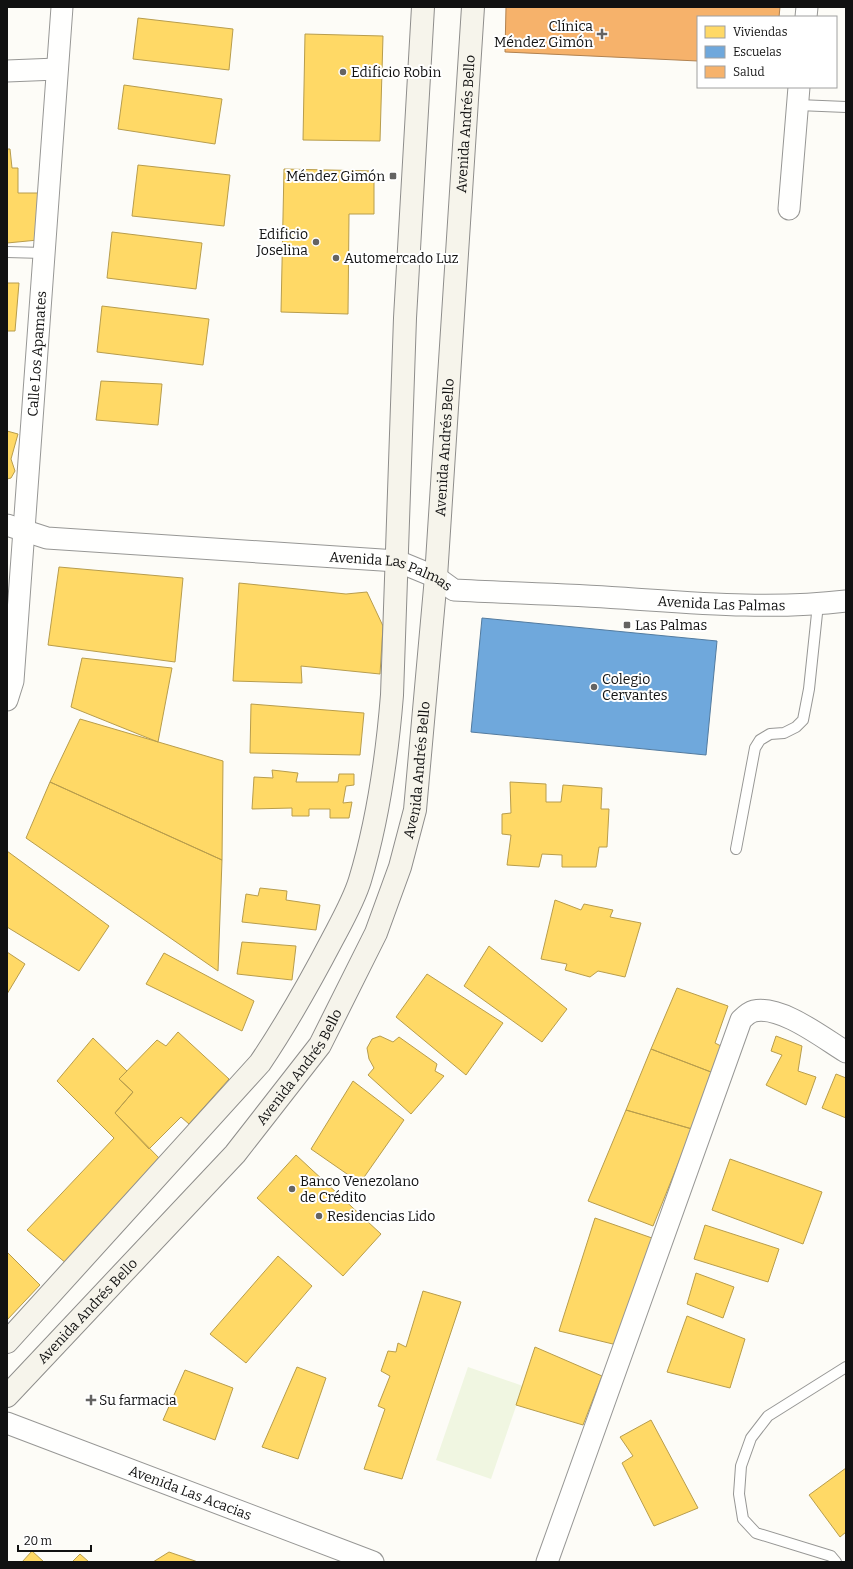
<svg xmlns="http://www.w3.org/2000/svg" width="853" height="1569" font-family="Bitter,serif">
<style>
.pitch{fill:#f0f6e1}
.homes{fill:#ffd966;stroke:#b89d4c}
.schools{fill:#6fa8dc;stroke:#537b9f}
.health{fill:#f6b26b;stroke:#b18250}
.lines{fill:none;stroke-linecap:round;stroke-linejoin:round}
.lane-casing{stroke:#979795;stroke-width:12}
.street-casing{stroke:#979795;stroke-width:23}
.secondary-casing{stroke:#8e8d8b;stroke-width:24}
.lane{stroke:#fffffe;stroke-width:10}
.street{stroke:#fffffe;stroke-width:21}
.secondary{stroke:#f6f4eb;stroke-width:22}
.poi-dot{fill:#646362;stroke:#fff;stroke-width:1.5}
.labels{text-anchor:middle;stroke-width:4;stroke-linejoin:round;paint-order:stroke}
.poi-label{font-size:14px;fill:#111;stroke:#fff;text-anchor:start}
.street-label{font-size:14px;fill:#111;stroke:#fff}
</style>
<rect width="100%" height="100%" fill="#fdfcf7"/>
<path class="pitch" d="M 468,1367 L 523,1386 L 491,1479 L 436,1460 Z"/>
<path class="homes" d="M 138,18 L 233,29 L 229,70 L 133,59 Z
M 305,34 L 383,36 L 380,141 L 303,140 Z
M 124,85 L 222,99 L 215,144 L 118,129 Z
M 7,149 L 10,149 L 12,168 L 18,168 L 18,193 L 38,193 L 38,240 L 7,243 Z
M 138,165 L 230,175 L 224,226 L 132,216 Z
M 284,169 L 374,171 L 374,214 L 349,214 L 348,314 L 281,312 Z
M 112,232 L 202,243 L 196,289 L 107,278 Z
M 7,283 L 19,283 L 15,331 L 7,331 Z
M 102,306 L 209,319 L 203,365 L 97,352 Z
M 101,381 L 162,384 L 158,425 L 96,420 Z
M 7,431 L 18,434 L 11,459 L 15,471 L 11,478 L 7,479 Z
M 59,567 L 183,578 L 175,662 L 48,645 Z
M 239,583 L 346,594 L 367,592 L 383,626 L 380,674 L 301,666 L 302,683 L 233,681 Z
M 82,658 L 172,668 L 158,742 L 71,707 Z
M 251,704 L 364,713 L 360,755 L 250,753 Z
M 80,719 L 223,761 L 222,860 L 50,782 Z
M 272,770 L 298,773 L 296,782 L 338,782 L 339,774 L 354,774 L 354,785 L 346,786 L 343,803 L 352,802 L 349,818 L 330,818 L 330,809 L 309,809 L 309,816 L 292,816 L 292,808 L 252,809 L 254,777 L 273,778 Z
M 50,782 L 222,860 L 218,971 L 26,838 Z
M 510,782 L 546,784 L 546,802 L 561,802 L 563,785 L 602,788 L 601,809 L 609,809 L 607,847 L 599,847 L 596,867 L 562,867 L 562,855 L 542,854 L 539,867 L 507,865 L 511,835 L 502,834 L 502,814 L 511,813 Z
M 7,851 L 109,926 L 79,971 L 7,927 Z
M 260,888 L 287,891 L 286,900 L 320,905 L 316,930 L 242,922 L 246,894 L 258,896 Z
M 555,900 L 581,910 L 584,904 L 613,910 L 610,917 L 641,923 L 625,977 L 598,971 L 590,977 L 565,970 L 567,964 L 541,959 Z
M 242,942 L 296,946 L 292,980 L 237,974 Z
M 489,946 L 567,1009 L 542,1042 L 464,986 Z
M 7,952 L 25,964 L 7,994 Z
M 164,953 L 254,1001 L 242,1031 L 146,984 Z
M 427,974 L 503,1023 L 466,1075 L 396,1017 Z
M 677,988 L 728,1006 L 715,1043 L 721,1046 L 711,1072 L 651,1049 Z
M 178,1032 L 229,1079 L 189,1124 L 181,1117 L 149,1149 L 115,1113 L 133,1092 L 119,1079 L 157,1040 L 166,1046 Z
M 380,1036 L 393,1042 L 399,1037 L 437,1064 L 435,1071 L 444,1076 L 411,1114 L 368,1075 L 374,1068 L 369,1059 L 367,1048 L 372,1039 Z
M 776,1036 L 802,1046 L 798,1071 L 816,1077 L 806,1105 L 766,1085 L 782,1055 L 771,1051 Z
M 93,1038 L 127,1071 L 119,1079 L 133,1092 L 115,1113 L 161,1160 L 67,1264 L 27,1230 L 114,1138 L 57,1081 Z
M 651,1049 L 711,1072 L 692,1129 L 626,1110 Z
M 836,1074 L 846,1078 L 846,1118 L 822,1108 Z
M 353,1081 L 404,1120 L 360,1183 L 311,1149 Z
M 626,1110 L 692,1129 L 653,1226 L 588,1201 Z
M 296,1155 L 381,1234 L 343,1276 L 257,1198 Z
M 730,1159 L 822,1192 L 803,1244 L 712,1210 Z
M 595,1218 L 652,1238 L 617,1345 L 559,1331 Z
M 705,1225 L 779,1249 L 768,1282 L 694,1259 Z
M 7,1252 L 40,1285 L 7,1320 Z
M 278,1256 L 312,1286 L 246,1363 L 210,1334 Z
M 696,1273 L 734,1287 L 723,1318 L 687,1304 Z
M 423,1291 L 461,1302 L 402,1479 L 364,1469 L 385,1409 L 378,1406 L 390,1376 L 381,1371 L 388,1351 L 396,1352 L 398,1343 L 406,1347 Z
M 687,1316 L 745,1339 L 730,1388 L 667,1372 Z
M 535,1347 L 602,1376 L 583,1425 L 516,1405 Z
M 297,1367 L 326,1378 L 298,1459 L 262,1447 Z
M 185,1370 L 233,1388 L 215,1440 L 163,1420 Z
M 651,1420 L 698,1508 L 654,1526 L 622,1463 L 633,1456 L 620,1437 Z
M 846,1468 L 846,1532 L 840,1537 L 809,1495 Z
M 32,1551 L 44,1562 L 22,1562 Z
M 169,1552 L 198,1562 L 153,1562 Z
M 80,1554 L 89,1562 L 72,1562 Z"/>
<path class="schools" d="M 482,618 L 717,641 L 706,755 L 471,732 Z"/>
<path class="health" d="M 506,7 L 780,7 L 779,17 L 698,17 L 698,61 L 505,52 Z"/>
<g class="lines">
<g class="lane-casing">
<path id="lane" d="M 798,105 L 846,107
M 7,252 L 43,253
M 736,849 L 755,748 L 760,740 L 770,734 L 784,733 L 796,727 L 803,720 L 809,689 L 818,604
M 836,1562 L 831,1556 L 756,1533 L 743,1519 L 739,1494 L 741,1466 L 751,1438 L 768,1416 L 846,1367"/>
</g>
<g class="street-casing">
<g id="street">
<path d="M 806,17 L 807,7"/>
<path d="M 7,71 L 57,69"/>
<path d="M 789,209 L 799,87"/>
<path id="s1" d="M 7,525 L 47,538 L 397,561 L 436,577 L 454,590 C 509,593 565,594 620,598 C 695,603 770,610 846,601"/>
<path id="s2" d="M 7,700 L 13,681 L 62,7"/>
<path id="s3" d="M 7,1423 L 373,1562"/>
<path d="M 547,1562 L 741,1020 C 744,1017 750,1012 754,1011 C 781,1005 823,1038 846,1052"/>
</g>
</g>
<g class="secondary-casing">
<g id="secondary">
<path d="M 7,1342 L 260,1063 C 287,1023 310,982 332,940 C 342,921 354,900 360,880 C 378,820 387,757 392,695 L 405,318 L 423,7"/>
<path id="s4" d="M 7,1396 L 235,1154 L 320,1045 L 376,933 L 400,867 L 415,810 L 436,577 L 473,7"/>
</g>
</g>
<use href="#lane" class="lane"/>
<use href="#street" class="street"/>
<use href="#secondary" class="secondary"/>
</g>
<g class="poi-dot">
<path d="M600 28h4v4h4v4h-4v4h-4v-4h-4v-4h4z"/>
<circle cx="343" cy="72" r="4"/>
<rect x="389" y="172" width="8" height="8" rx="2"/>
<circle cx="316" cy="242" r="4"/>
<circle cx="336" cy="258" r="4"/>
<rect x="623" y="621" width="8" height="8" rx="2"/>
<circle cx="594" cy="687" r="4"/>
<circle cx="292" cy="1189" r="4"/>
<circle cx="319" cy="1216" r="4"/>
<path d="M89 1394h4v4h4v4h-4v4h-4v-4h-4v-4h4z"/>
</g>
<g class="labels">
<g class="poi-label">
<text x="593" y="31" text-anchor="end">Clínica<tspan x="593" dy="16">Méndez Gimón</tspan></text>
<text x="351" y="77">Edificio Robin</text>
<text x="385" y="181" text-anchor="end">Méndez Gimón</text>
<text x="308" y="239" text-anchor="end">Edificio<tspan x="308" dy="16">Joselina</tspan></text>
<text x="344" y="263">Automercado Luz</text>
<text x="635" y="630">Las Palmas</text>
<text x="602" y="684">Colegio<tspan x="602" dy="16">Cervantes</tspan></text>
<text x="300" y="1186">Banco Venezolano<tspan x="300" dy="16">de Crédito</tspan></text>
<text x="327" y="1221">Residencias Lido</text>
<text x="99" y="1405">Su farmacia</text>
</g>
<g class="street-label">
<text dy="5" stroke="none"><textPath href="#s4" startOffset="1413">Avenida Andrés Bello</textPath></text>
<text dy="5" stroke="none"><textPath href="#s2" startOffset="348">Calle Los Apamates</textPath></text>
<text dy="5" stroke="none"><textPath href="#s4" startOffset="1089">Avenida Andrés Bello</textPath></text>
<text dy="5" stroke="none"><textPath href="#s1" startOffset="389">Avenida Las Palmas</textPath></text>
<text dy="5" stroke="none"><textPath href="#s1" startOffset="725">Avenida Las Palmas</textPath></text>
<text dy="5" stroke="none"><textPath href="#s4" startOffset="765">Avenida Andrés Bello</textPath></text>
<text dy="5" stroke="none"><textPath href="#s4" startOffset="441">Avenida Andrés Bello</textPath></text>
<text dy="5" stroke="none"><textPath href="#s4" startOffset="117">Avenida Andrés Bello</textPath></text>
<text dy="5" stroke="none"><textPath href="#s3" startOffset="196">Avenida Las Acacias</textPath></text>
</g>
</g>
<rect width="853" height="1569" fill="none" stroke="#111111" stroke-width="16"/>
<rect x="697" y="16" width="140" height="72" fill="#ffffff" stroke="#a0a0a0"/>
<rect x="705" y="26" width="20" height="12" fill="#ffd966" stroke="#a0a0a0"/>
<text x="733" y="36" font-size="12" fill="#111111">Viviendas</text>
<rect x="705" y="46" width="20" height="12" fill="#6fa8dc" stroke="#a0a0a0"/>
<text x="733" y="56" font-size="12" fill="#111111">Escuelas</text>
<rect x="705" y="66" width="20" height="12" fill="#f6b26b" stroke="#a0a0a0"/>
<text x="733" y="76" font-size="12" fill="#111111">Salud</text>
<path d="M18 1545v6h73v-6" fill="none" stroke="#111111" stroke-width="2"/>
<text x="24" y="1545" font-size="12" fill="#111111" stroke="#ffffff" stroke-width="3" paint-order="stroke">20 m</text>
</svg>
